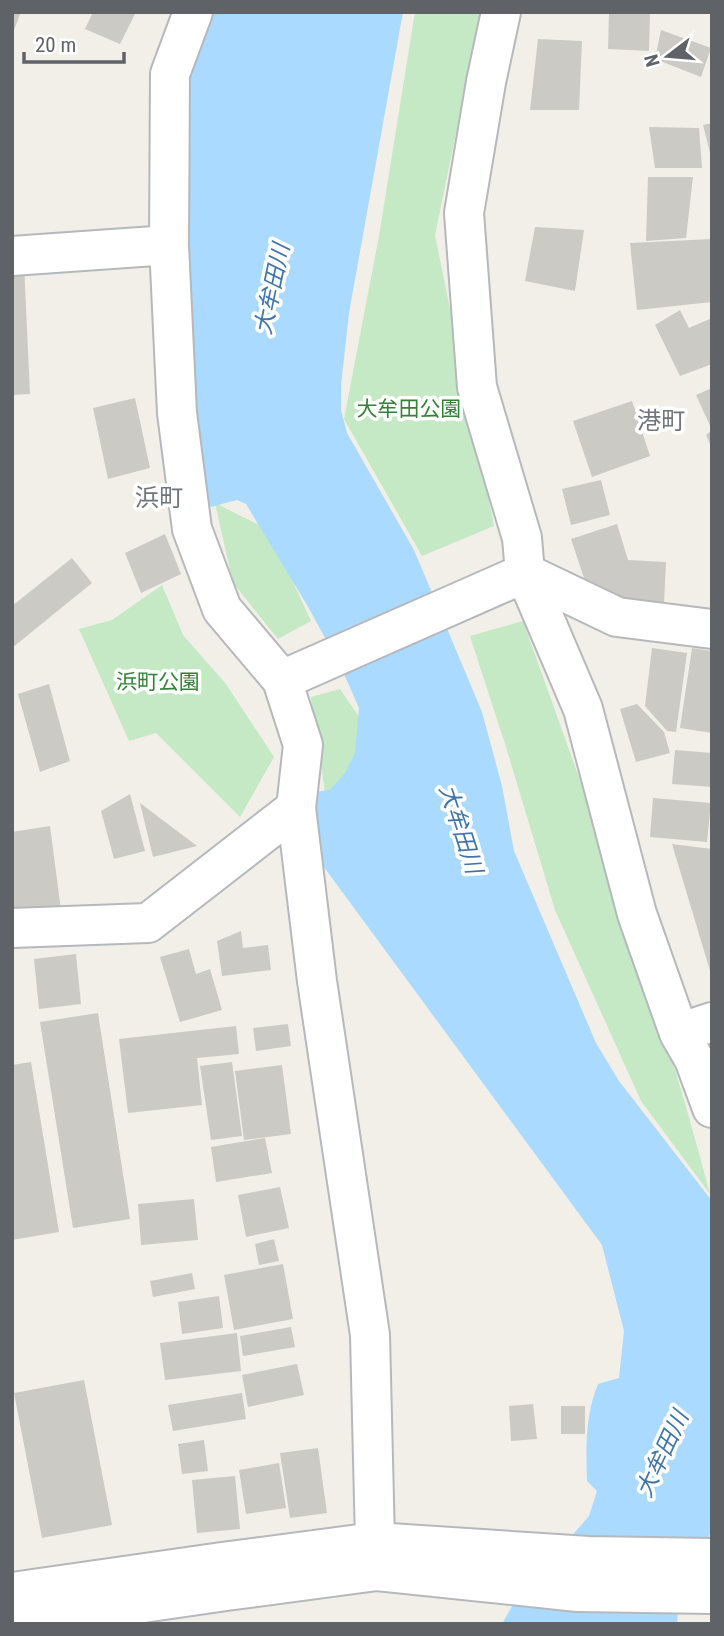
<svg xmlns="http://www.w3.org/2000/svg" width="724" height="1636" font-family="'Roboto Condensed','Noto Sans JP',sans-serif">
<style>
.green{fill:#c5e8c5}
.water{fill:#aadaff}
.building{fill:#cccac5}
.lines{fill:none;stroke-linecap:round;stroke-linejoin:round}
.minor-casing{stroke:#b5b8bc;stroke-width:42}
.tertiary-casing{stroke:#b5b8bc;stroke-width:42}
.minor{stroke:#fff;stroke-width:38}
.tertiary{stroke:#fff;stroke-width:38}
.labels{text-anchor:middle;stroke-width:7;stroke-linejoin:round;paint-order:stroke}
.park-label{font-size:21px;fill:#348238;stroke:#fff}
.water-label{font-size:23px;font-style:italic;fill:#4174aa;stroke:#fff}
.quarter-label{font-size:24px;fill:#70757a;stroke:#fff}
</style>
<rect width="100%" height="100%" fill="#f1efe8"/>
<path class="green" d="M 415,12 L 481,12 L 435,235 L 494,526 L 422,556 L 344,419 L 379,236 Z
M 215,503 L 269,530 L 311,621 L 278,639 L 233,583 Z
M 162,585 L 183,635 L 226,684 L 274,757 L 240,817 L 156,733 L 129,741 L 79,629 L 112,620 Z
M 523,621 C 591,810 659,999 710,1194 L 641,1101 L 555,910 L 506,747 L 470,636 Z
M 340,689 L 362,721 L 356,770 L 326,799 L 311,697 Z"/>
<path class="water" d="M 188,12 L 403,12 L 349,313 L 341,385 L 341,410 L 347,433 L 414,550 L 482,712 L 502,786 L 514,851 L 596,1043 L 619,1081 L 712,1201 L 712,1529 L 678,1609 L 677,1624 L 502,1624 L 515,1601 L 589,1516 L 597,1491 L 587,1481 C 586,1448 585,1415 598,1384 L 619,1378 L 624,1331 L 602,1245 L 318,859 L 313,792 L 330,790 L 345,773 L 355,753 L 359,708 L 340,665 L 307,605 L 246,504 L 237,500 L 211,507 L 202,487 L 178,375 Z"/>
<path class="building" d="M 12,12 L 21,12 L 12,35 Z
M 93,12 L 136,12 L 120,44 L 85,29 Z
M 609,12 L 650,12 L 649,51 L 608,49 Z
M 661,30 L 711,48 L 701,77 L 655,59 Z
M 538,39 L 582,41 L 579,110 L 530,110 Z
M 712,123 L 712,157 L 711,157 L 703,125 Z
M 649,127 L 699,128 L 702,168 L 655,168 Z
M 648,177 L 693,177 L 686,238 L 646,241 Z
M 535,227 L 584,230 L 575,291 L 525,281 Z
M 712,239 L 712,302 L 637,310 L 630,243 Z
M 24,264 L 30,394 L 12,395 L 12,265 Z
M 680,310 L 689,328 L 712,318 L 712,364 L 680,376 L 655,325 Z
M 712,388 L 712,449 L 706,435 L 712,430 L 696,395 Z
M 135,398 L 150,468 L 108,479 L 93,408 Z
M 632,401 L 650,456 L 592,477 L 573,421 Z
M 601,480 L 610,515 L 571,525 L 562,489 Z
M 617,524 L 628,560 L 666,562 L 664,603 L 597,600 L 587,587 L 571,539 Z
M 165,534 L 181,574 L 141,593 L 125,553 Z
M 72,558 L 92,583 L 12,648 L 12,606 Z
M 652,648 L 687,653 L 676,732 L 667,731 L 645,706 Z
M 692,648 L 712,651 L 712,733 L 680,728 Z
M 49,684 L 70,761 L 40,772 L 18,694 Z
M 637,704 L 664,732 L 670,753 L 636,762 L 620,709 Z
M 675,750 L 712,753 L 712,787 L 672,784 Z
M 130,794 L 145,851 L 114,859 L 101,811 Z
M 653,798 L 711,803 L 707,842 L 650,837 Z
M 140,803 L 197,846 L 153,857 Z
M 50,826 L 62,918 L 12,923 L 12,832 Z
M 672,844 L 712,849 L 712,974 L 711,974 Z
M 241,931 L 243,948 L 268,945 L 271,970 L 222,976 L 217,941 Z
M 189,949 L 196,974 L 210,969 L 222,1010 L 180,1022 L 160,957 Z
M 76,954 L 81,1004 L 39,1009 L 34,959 Z
M 98,1013 L 130,1219 L 73,1228 L 40,1022 Z
M 288,1024 L 291,1046 L 256,1051 L 253,1028 Z
M 236,1026 L 239,1054 L 197,1058 L 202,1105 L 128,1113 L 119,1039 Z
M 31,1062 L 59,1232 L 12,1240 L 12,1065 Z
M 232,1062 L 242,1136 L 211,1140 L 200,1066 Z
M 282,1065 L 291,1134 L 244,1140 L 235,1071 Z
M 265,1138 L 272,1173 L 216,1182 L 211,1147 Z
M 280,1187 L 289,1228 L 246,1237 L 238,1195 Z
M 194,1199 L 198,1240 L 141,1245 L 138,1204 Z
M 274,1239 L 279,1261 L 259,1265 L 255,1244 Z
M 283,1264 L 293,1319 L 234,1330 L 224,1275 Z
M 192,1273 L 195,1289 L 153,1297 L 150,1281 Z
M 219,1296 L 223,1328 L 182,1334 L 178,1302 Z
M 291,1327 L 295,1347 L 243,1356 L 240,1336 Z
M 237,1333 L 241,1371 L 165,1380 L 160,1343 Z
M 297,1364 L 304,1395 L 248,1407 L 242,1375 Z
M 84,1380 L 112,1525 L 42,1538 L 14,1393 Z
M 242,1393 L 246,1419 L 173,1431 L 168,1405 Z
M 533,1404 L 537,1439 L 511,1441 L 509,1406 Z
M 561,1406 L 585,1406 L 585,1434 L 561,1434 Z
M 204,1440 L 208,1471 L 182,1474 L 178,1444 Z
M 318,1448 L 327,1513 L 290,1518 L 280,1453 Z
M 279,1463 L 286,1508 L 246,1514 L 239,1470 Z
M 235,1476 L 240,1529 L 197,1533 L 192,1480 Z"/>
<g class="lines">
<g class="minor-casing">
<path id="minor" d="M 193,12 L 170,74 L 169,245 L 177,413 L 192,529 L 222,609 L 282,680 L 303,745 L 296,808 L 317,981 L 370,1335 L 375,1542
M 501,12 L 486,82 L 464,213 L 477,387 L 522,538 L 525,573 L 583,709 L 637,914 L 679,1033 L 694,1059 L 712,1108
M 12,256 L 169,245
M 282,680 L 525,573 L 617,617 L 712,629
M 12,928 L 148,923 L 296,808
M 679,1033 L 712,1022"/>
</g>
<g class="tertiary-casing">
<path id="tertiary" d="M 12,1592 L 222,1562 L 375,1542 L 588,1556 L 712,1558
M 12,1622 L 226,1591 L 377,1571 L 578,1592 L 712,1594"/>
</g>
<use href="#minor" class="minor"/>
<use href="#tertiary" class="tertiary"/>
</g>
<g class="labels">
<g class="park-label">
<text x="409" y="416">大牟田公園</text>
<text x="158" y="689">浜町公園</text>
</g>
<g class="water-label">
<text transform="translate(272 289) rotate(-78)" y="8">大牟田川</text>
<text transform="translate(461 829) rotate(72)" y="8">大牟田川</text>
<text transform="translate(662 1454) rotate(-65)" y="8">大牟田川</text>
</g>
<g class="quarter-label">
<text x="661" y="429">港町</text>
<text x="159" y="506">浜町</text>
</g>
</g>
<rect width="724" height="1636" fill="none" stroke="#5f6368" stroke-width="28"/>
<g transform="translate(668 56) rotate(254)" stroke="#ffffff" stroke-width="5" paint-order="stroke">
<path d="M0-5L12 26L0 18L-12 26Z" fill="#5f6368"/>
<text y="-10" font-size="19" font-weight="bold" text-anchor="middle" fill="#5f6368">N</text>
</g>
<path d="M24 52v10h100v-10" fill="none" stroke="#5f6368" stroke-width="3.5"/>
<text x="35" y="52" font-size="21" fill="#5f6368" stroke="#ffffff" stroke-width="5" paint-order="stroke">20 m</text>
</svg>
